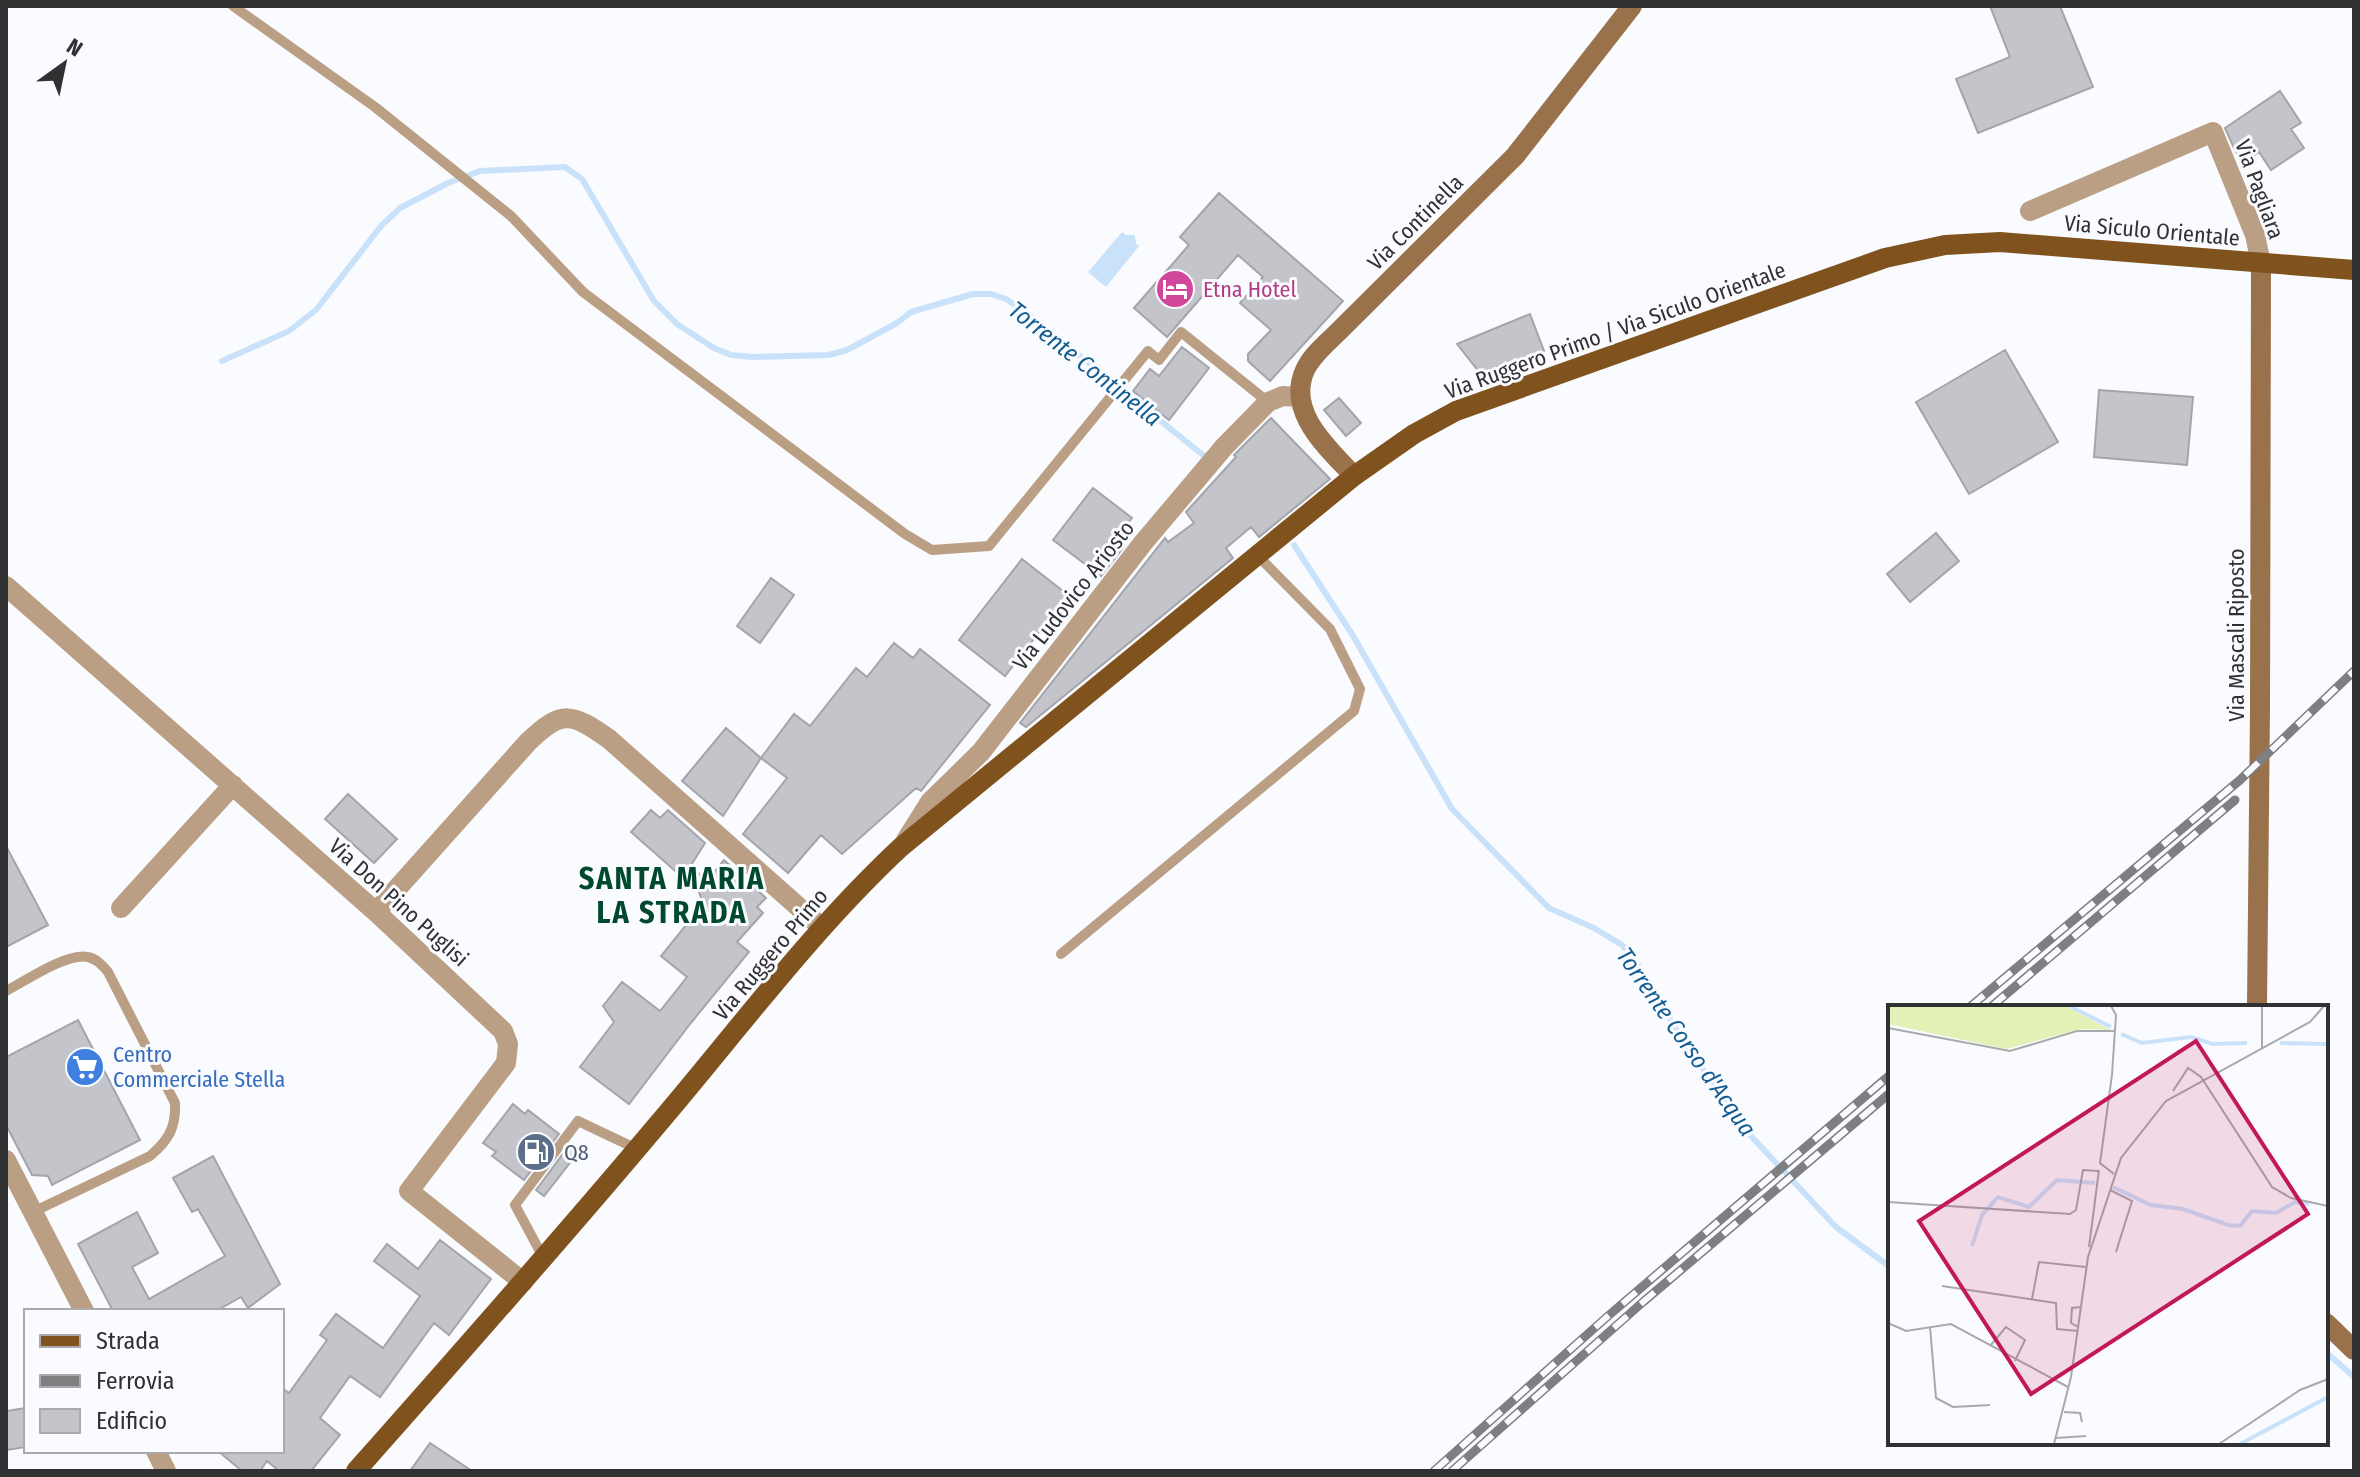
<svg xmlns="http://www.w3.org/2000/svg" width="2360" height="1477" font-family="'Fira Sans Condensed',sans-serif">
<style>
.water{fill:#c9e2fa}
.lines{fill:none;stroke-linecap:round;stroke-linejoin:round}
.stream{stroke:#c9e2fa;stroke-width:6}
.building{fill:#c3c5ca;stroke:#a4a5ab;stroke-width:2}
.lane{stroke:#ba9f85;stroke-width:10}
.street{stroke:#ba9f85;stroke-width:20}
.secondary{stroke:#99724c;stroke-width:20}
.primary{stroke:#80521e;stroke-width:20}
.rail-casing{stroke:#7e7f81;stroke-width:9}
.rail{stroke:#fafbfe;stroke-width:6;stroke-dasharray:18;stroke-linecap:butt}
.labels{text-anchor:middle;stroke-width:6;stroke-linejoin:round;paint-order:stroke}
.street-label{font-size:22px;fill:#303133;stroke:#fafbfe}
.hotel-label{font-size:22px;fill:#b23c85;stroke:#fafbfe;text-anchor:start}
.shop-label{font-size:22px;fill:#366cbe;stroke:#fafbfe;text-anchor:start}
.service-label{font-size:22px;fill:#4e5e75;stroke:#fafbfe;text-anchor:start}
.water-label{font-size:24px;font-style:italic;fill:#135c90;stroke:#fafbfe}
.district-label{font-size:30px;font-weight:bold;letter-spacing:2px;fill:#00482e;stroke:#fafbfe}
.inset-river{fill:none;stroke:#c9e2fa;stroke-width:4}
.inset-road{fill:none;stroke:#a9aaad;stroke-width:2}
.view{fill:#c2185b;fill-opacity:0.15;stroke:#c2185b;stroke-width:4}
.inset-edge{fill:none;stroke:#303133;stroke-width:4}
</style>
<rect width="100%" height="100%" fill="#fafbfe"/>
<path class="water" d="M 1122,232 L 1126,235 L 1135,235 L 1136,244 L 1139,246 L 1106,287 L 1088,272 Z"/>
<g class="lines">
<path class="stream" d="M 222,361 L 289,331 L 316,310 L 381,226 L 400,208 L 448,183 L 480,171 L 565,167 L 582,179 L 654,301 L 677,324 L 714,348 L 731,355 L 753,357 L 829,355 L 847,350 L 897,323 L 911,312 L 973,294 L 991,294 L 1006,299 L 1024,311 L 1203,455
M 1294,545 L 1352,634 L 1452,809 L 1549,908 L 1594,928 L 1622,945 L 1633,957 L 1686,1046 L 1751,1136 L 1836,1227 L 1890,1267
M 2326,1352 L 2354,1377"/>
</g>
<path class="building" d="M 1990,6 L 2060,6 L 2093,87 L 1978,133 L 1956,79 L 2010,57 Z
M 2280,91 L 2301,123 L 2291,129 L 2304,148 L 2271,170 L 2259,152 L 2243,163 L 2234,148 L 2225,128 Z
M 1219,193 L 1343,301 L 1270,381 L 1248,361 L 1248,354 L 1271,330 L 1240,303 L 1263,277 L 1238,255 L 1167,337 L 1134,308 L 1189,245 L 1180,237 Z
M 1530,314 L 1544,351 L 1480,373 L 1457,344 Z
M 1182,347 L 1209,368 L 1169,420 L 1133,391 L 1150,369 L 1159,376 Z
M 2005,350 L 2058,442 L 1969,494 L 1916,402 Z
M 2099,390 L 2193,397 L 2187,465 L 2094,457 Z
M 1339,398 L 1361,423 L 1346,436 L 1324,410 Z
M 1271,418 L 1330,479 L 1259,537 L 1251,527 L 1226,548 L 1233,558 L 1026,727 L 1020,723 L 1165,538 L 1168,542 L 1194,523 L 1186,512 L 1236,457 L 1234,455 Z
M 1093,488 L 1132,518 L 1113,542 L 1123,548 L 1101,576 L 1053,540 Z
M 1936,533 L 1959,561 L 1910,602 L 1887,574 Z
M 1022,559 L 1068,595 L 1005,676 L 959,640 Z
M 771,578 L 794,595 L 760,643 L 737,626 Z
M 894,643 L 913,658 L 920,649 L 990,705 L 921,791 L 916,788 L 842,854 L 821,835 L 788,873 L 743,834 L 787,778 L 761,758 L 723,816 L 682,781 L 726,728 L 761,758 L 794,714 L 810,726 L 856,668 L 867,677 Z
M 348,794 L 397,839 L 374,863 L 325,819 Z
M 651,810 L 660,818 L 668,810 L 705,843 L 690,867 L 708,880 L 724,860 L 766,898 L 757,907 L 763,913 L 737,942 L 749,952 L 690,1024 L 629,1104 L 580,1067 L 614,1022 L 603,1006 L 622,982 L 660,1011 L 687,977 L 661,956 L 703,904 L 699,892 L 631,832 Z
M 6,846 L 48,925 L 6,947 Z
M 78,1020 L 140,1140 L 52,1185 L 48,1176 L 32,1175 L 6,1125 L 6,1057 Z
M 513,1104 L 525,1114 L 528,1110 L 559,1134 L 524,1180 L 492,1156 L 496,1152 L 483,1143 Z
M 571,1143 L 580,1150 L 544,1196 L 536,1190 Z
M 213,1156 L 280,1284 L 248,1308 L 241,1297 L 216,1311 L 113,1311 L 78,1244 L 137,1212 L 158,1253 L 132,1267 L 149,1299 L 225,1256 L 198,1209 L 192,1212 L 173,1178 Z
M 440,1240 L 491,1279 L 449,1335 L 434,1323 L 380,1397 L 350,1376 L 320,1418 L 340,1435 L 311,1471 L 279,1471 L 267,1461 L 260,1471 L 242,1471 L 218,1451 L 282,1451 L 282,1388 L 289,1393 L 327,1340 L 320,1335 L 336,1314 L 383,1348 L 420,1296 L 374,1261 L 387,1244 L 418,1269 Z
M 26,1408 L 26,1447 L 6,1450 L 6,1411 Z
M 430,1443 L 472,1471 L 410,1471 Z"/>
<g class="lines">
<path class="lane" d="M 233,6 L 375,107 L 511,216 L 583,292 L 905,534 L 932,550 L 989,546 L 1148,351 L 1159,360 L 1181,332 L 1268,402
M 1061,954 L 1354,711 L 1360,689 L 1330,629 L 1258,556
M 6,991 C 25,981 68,952 88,957 C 97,959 102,965 108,972 L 175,1103 C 176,1127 169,1140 150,1156 L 33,1212
M 544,1259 L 515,1205 L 578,1121 L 637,1149"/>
<path class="street" d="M 2030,211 L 2213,132 L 2255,235 L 2261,263
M 6,586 L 376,912 L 503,1031 L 508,1044 L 506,1063 L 409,1191 L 523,1282
M 906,840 L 930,802 L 981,752 L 1143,543 L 1224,447 L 1268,402 L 1283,396 L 1300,397
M 121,908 L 233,785
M 376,912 L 528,742 C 562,709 572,713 609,739 L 821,927
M 6,1160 L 84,1311
M 156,1451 L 166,1471"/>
<path class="secondary" d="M 1354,476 C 1328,448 1286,412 1305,370 C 1312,355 1327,343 1338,332 L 1515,156 L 1632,6
M 2257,1007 L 2260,708 L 2261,263
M 2326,1323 L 2354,1350"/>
<path class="primary" d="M 356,1471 C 458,1356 559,1242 658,1124 C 738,1030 811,931 901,847 L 1354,476 L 1414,434 L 1456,411 L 1885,258 L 1945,245 L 2000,242 L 2354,270"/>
<g class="rail-casing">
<path id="rail" d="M 1970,1007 L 2240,780 L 2354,671
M 1991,1007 L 2235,800
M 1434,1471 L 1608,1316 L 1890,1075
M 1452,1471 L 1643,1302 L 1890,1093"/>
</g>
<use href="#rail" class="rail"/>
</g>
<defs>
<g id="hotel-disc" transform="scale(2)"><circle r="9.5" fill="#d1479c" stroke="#fafbfe"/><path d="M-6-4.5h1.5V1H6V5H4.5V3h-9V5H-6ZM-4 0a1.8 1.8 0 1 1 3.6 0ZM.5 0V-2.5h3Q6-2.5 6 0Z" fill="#fff"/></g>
<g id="supermarket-disc" transform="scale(2)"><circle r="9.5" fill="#3f7fe0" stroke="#fafbfe"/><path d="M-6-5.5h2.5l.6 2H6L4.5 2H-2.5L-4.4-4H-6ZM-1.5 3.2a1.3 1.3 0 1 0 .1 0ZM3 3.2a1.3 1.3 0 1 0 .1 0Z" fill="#fff"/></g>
<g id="fuel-disc" transform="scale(2)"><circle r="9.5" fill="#5c6f8a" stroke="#fafbfe"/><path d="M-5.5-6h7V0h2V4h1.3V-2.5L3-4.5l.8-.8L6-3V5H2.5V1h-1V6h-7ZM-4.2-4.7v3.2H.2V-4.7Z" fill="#fff"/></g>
</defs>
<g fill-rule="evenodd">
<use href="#hotel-disc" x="1175" y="289"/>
<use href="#supermarket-disc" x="85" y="1067"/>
<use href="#fuel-disc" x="536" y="1152"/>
</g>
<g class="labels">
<g class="street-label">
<text transform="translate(2260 189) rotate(70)" y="8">Via Pagliara</text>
<text transform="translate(1415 222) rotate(-45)" y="8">Via Continella</text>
<text transform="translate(2152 230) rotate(5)" y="8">Via Siculo Orientale</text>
<text transform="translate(1615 330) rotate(-20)" y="8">Via Ruggero Primo / Via Siculo Orientale</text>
<text transform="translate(1073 595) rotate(-52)" y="8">Via Ludovico Ariosto</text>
<text transform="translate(2236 635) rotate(-90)" y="8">Via Mascali Riposto</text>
<text transform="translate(399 902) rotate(42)" y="8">Via Don Pino Puglisi</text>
<text transform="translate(770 954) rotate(-50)" y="8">Via Ruggero Primo</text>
</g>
<g class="hotel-label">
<text x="1203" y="297">Etna Hotel</text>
</g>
<g class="shop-label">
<text x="113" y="1062">Centro<tspan x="113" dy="25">Commerciale Stella</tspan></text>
</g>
<g class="service-label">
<text x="564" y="1160">Q8</text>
</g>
<g class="water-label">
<text transform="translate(1085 364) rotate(38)" y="8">Torrente Continella</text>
<text transform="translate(1686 1042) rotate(55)" y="8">Torrente Corso d'Acqua</text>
</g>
<g class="district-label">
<text x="672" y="889">SANTA MARIA<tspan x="672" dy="34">LA STRADA</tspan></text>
</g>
</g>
<g transform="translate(1888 1005)">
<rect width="440" height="440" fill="#fafbfe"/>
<path d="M 0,1 L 177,1 L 223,25 L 193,24 L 118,44 L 0,19 Z" fill="#e2f1b5"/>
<path class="inset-river" d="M 181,1 L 223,22M 233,29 L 254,38 L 303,32 L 325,39 L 359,38M 392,38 L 440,39M 225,182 L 263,200 L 295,204 L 340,220 L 352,221 L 364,206 L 388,208 L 407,197 L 421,199M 84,241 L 94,210 L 110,192 L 141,202 L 169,175 L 207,178M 352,439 L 440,392"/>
<path class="inset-road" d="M 223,1 L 228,10 L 224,70 L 212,158 L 226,169M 0,23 L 122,46 L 189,26 L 227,26M 374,43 L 374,1M 285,86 L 300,63 L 313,72 L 384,182 L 403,193 L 440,201M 222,185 L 244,196 L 228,247M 0,197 L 182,209 L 188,205 L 195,165 L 210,166M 201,242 L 211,165M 54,281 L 168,298 L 169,324 L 190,326M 144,294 L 151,257 L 198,262M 0,318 L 18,326 L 63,319 L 180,382M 42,322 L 48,393 L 65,402 L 102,400M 190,322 L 183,318 L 184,303 L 193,302M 102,341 L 118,322 L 137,335 L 127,356M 176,407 L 192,408 L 194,417M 168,433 L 198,431M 166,439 L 183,372 L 200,252 L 233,153 L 278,96 L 422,17 L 436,1M 331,439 L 412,385 L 440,374"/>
<path class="view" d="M 308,36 L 420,209 L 143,389 L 31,216 Z"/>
<rect width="440" height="440" class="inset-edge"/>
</g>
<rect width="2360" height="1477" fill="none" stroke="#303133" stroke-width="16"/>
<rect x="24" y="1309" width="260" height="144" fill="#fafbfe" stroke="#a9aaad" stroke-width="2"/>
<rect x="40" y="1335" width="40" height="12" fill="#80521e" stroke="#a9aaad" stroke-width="2"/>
<text x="96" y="1349" font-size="24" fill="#303133">Strada</text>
<rect x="40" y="1375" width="40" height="12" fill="#7e7f81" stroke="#a9aaad" stroke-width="2"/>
<text x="96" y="1389" font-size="24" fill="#303133">Ferrovia</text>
<rect x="40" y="1409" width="40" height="24" fill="#c3c5ca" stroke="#a9aaad" stroke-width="2"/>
<text x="96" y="1429" font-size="24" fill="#303133">Edificio</text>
<g transform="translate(64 64) rotate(33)" stroke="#fafbfe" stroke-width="6" paint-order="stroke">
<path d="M0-6L14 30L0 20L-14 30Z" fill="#303133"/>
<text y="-12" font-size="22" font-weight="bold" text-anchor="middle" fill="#303133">N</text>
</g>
</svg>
